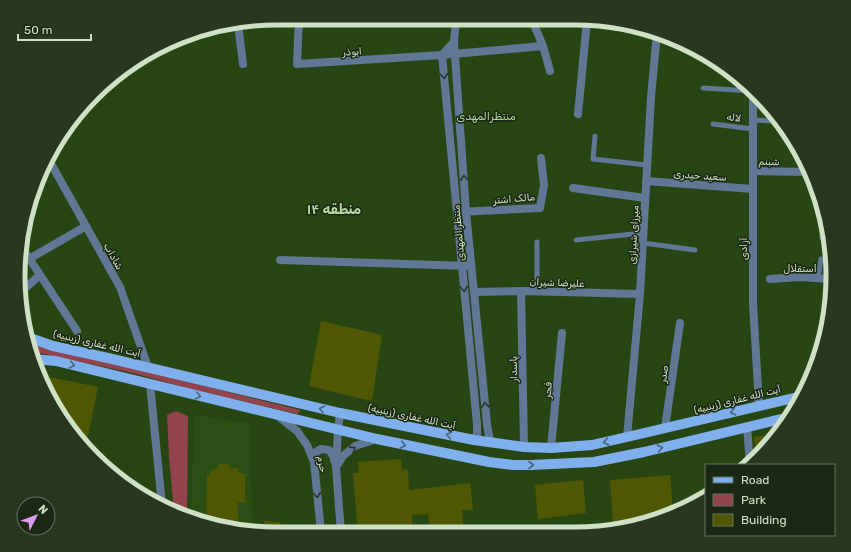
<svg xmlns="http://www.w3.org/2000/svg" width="851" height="552" font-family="Rubik,Vazirmatn,sans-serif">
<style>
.built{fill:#2b4e14}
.green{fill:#92434c}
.building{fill:#505703}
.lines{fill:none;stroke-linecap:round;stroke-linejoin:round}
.service{stroke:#607795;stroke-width:5}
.minor{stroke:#607795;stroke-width:8}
.tertiary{stroke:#607795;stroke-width:8}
.primary{stroke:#7fafec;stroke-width:10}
.oneway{stroke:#29382d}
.oneway2{stroke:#486575}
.labels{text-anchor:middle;stroke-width:3;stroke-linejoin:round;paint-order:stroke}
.street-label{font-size:10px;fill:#cee1c5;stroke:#1b2813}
.neighbourhood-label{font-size:11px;fill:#b2d79f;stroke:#1b2813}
.district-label{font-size:14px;font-weight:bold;fill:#b2d79f;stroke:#1b2813}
.rim{fill:none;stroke:#cee1c5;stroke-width:5}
</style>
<rect width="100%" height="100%" fill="#284614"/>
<path class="built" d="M 194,415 L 249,423 L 253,532 L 243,532 L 191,518 Z"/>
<path class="green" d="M 26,340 L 77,354 L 300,410 L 298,414 L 198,391 L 133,373 L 35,352 L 31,352 Z
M 176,411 L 188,416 L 187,517 L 177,514 L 174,512 L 169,457 L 167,415 Z"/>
<path class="building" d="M 321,321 L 382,335 L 372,401 L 309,386 Z
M 44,376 L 98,387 L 86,446 L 53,405 L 43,382 Z
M 776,434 L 769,446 L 756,458 L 754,437 Z
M 401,459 L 402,470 L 408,469 L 409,490 L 470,483 L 473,510 L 462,510 L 464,533 L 431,533 L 428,514 L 412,515 L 413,533 L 358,532 L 353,473 L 359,473 L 358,462 Z
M 218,464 L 228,464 L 230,469 L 238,468 L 238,472 L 245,474 L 245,502 L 237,503 L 239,528 L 229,528 L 206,522 L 207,475 L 210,475 L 210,470 L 218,469 Z
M 670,475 L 673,512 L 651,518 L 613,521 L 610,480 Z
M 583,480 L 586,513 L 538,519 L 535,485 Z
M 264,521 L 280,522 L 284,532 L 265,532 Z"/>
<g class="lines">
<path class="service" d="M 703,88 L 752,91
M 753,120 L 775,121
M 713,124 L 753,129
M 595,136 L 593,159 L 647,165
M 822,238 L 823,225
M 576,240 L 643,233
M 537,242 L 537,291
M 643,243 L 695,250
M 818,278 L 821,259"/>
<path class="minor" d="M 299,18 L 297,64 L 442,55 L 543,46
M 532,20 L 543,46 L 550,71
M 238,24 L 243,64
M 578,114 L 587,20
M 70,121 L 73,125
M 49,160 L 120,287 L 148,367
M 753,171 L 809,172
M 646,181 L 753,189
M 573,188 L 645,198
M 457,212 L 540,208 L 544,185 L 541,158
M 21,246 L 77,331
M 29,259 L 86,226
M 280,260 L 469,266
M 770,279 L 800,277 L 830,279
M 22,291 L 40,275
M 521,291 L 524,447
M 474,292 L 521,291 L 640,294
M 150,384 L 162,505
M 747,427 L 750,464
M 665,428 L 680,323
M 627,437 L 640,294 L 651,97 L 657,33
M 551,448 L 562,333"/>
<path class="tertiary" d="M 456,19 L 454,42 L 466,212 L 487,424 L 489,436 L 492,443
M 454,42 L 442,55 L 477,424 L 477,434 L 474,440
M 753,92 L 753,303 L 759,406
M 340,413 L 338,430 L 336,467 L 341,532
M 278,416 L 297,431 L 307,445 L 314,462 L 321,532
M 314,462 L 316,452 L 321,449 L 329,450 L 333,456 L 335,463
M 336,467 L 343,456 L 355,446 L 377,439"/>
<path class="primary" d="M 26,336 L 33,339 L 53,346 L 108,358 L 340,413 L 474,440 L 524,447 L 551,448 L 592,445 L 640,434 L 798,397
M 33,359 L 56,361 L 377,439 L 489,462 L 513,465 L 531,465 L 594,462 L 644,452 L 785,418"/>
</g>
<defs><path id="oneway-chevron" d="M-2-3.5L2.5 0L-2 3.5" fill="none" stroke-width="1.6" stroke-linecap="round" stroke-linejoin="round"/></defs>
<g class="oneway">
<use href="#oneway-chevron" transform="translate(444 76) rotate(85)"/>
<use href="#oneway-chevron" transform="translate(464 178) rotate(-94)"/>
<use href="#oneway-chevron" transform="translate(464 289) rotate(85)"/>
<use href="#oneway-chevron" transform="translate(485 405) rotate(-96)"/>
<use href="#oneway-chevron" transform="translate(353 449) rotate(-33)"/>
<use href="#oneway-chevron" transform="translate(317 495) rotate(85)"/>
</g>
<g class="oneway2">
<use href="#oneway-chevron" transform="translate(72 365) rotate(13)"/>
<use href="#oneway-chevron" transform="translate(198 396) rotate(14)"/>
<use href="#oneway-chevron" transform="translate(322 409) rotate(-166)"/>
<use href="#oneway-chevron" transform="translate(733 412) rotate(167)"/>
<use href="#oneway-chevron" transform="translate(449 435) rotate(-168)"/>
<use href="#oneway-chevron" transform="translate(606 442) rotate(168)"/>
<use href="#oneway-chevron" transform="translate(403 445) rotate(11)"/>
<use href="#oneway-chevron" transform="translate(660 448) rotate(-13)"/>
<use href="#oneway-chevron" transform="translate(531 465)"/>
</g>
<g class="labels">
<g class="street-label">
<text transform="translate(352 51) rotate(-4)" y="4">ابوذر</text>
<text transform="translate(734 117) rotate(7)" y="4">لاله</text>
<text transform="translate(769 161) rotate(2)" y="4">شبنم</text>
<text transform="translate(700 175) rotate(4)" y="4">سعید حیدری</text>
<text transform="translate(514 198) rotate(-5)" y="4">مالک اشتر</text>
<text transform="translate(458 233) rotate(-95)" y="4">منتظر المهدی</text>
<text transform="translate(633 235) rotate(-87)" y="4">میرزای شیرازی</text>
<text transform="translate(743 249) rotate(-90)" y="4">آزادی</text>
<text transform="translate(114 256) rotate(61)" y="4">شاداب</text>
<text x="800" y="272">استقلال</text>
<text transform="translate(557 282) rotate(2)" y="4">علیرضا شیران</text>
<text transform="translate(97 343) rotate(13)" y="4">آیت الله غفاری (زینبیه)</text>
<text transform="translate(513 369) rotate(-91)" y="4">پاسدار</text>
<text transform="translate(663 374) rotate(-82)" y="4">صدر</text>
<text transform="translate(547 390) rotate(-85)" y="4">فجر</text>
<text transform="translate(737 399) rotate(-14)" y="4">آیت الله غفاری (زینبیه)</text>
<text transform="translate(412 416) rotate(12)" y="4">آیت الله غفاری (زینبیه)</text>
<text transform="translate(323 464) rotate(79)" y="4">حرم</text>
</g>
<g class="neighbourhood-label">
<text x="486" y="120">منتظرالمهدی</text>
</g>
<g class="district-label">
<text x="334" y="214">منطقه ۱۴</text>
</g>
</g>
<path d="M0 0H851V552H0ZM276 25H575A251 251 0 0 1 826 276V276A251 251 0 0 1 575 527H276A251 251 0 0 1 25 276V276A251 251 0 0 1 276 25Z" fill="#293721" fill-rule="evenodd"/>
<path class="rim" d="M276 25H575A251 251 0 0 1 826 276V276A251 251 0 0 1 575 527H276A251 251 0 0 1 25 276V276A251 251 0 0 1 276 25Z"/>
<rect x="705" y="464" width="130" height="72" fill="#1b2813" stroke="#63725a"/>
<rect x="713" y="477" width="20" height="6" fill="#7fafec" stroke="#63725a"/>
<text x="741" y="484" font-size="12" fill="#cee1c5">Road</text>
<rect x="713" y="494" width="20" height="12" fill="#92434c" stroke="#63725a"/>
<text x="741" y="504" font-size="12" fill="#cee1c5">Park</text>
<rect x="713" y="514" width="20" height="12" fill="#505703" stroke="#63725a"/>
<text x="741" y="524" font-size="12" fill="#cee1c5">Building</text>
<g transform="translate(36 516) rotate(48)"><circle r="19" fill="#1b2813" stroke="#63725a"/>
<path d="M0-3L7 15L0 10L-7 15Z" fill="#da9af6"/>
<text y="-6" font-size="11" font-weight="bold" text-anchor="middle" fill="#cee1c5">N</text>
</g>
<path d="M18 34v6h73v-6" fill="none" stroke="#cee1c5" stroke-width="2"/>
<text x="24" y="34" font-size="12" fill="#cee1c5" stroke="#1b2813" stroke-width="3" paint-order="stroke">50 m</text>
</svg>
